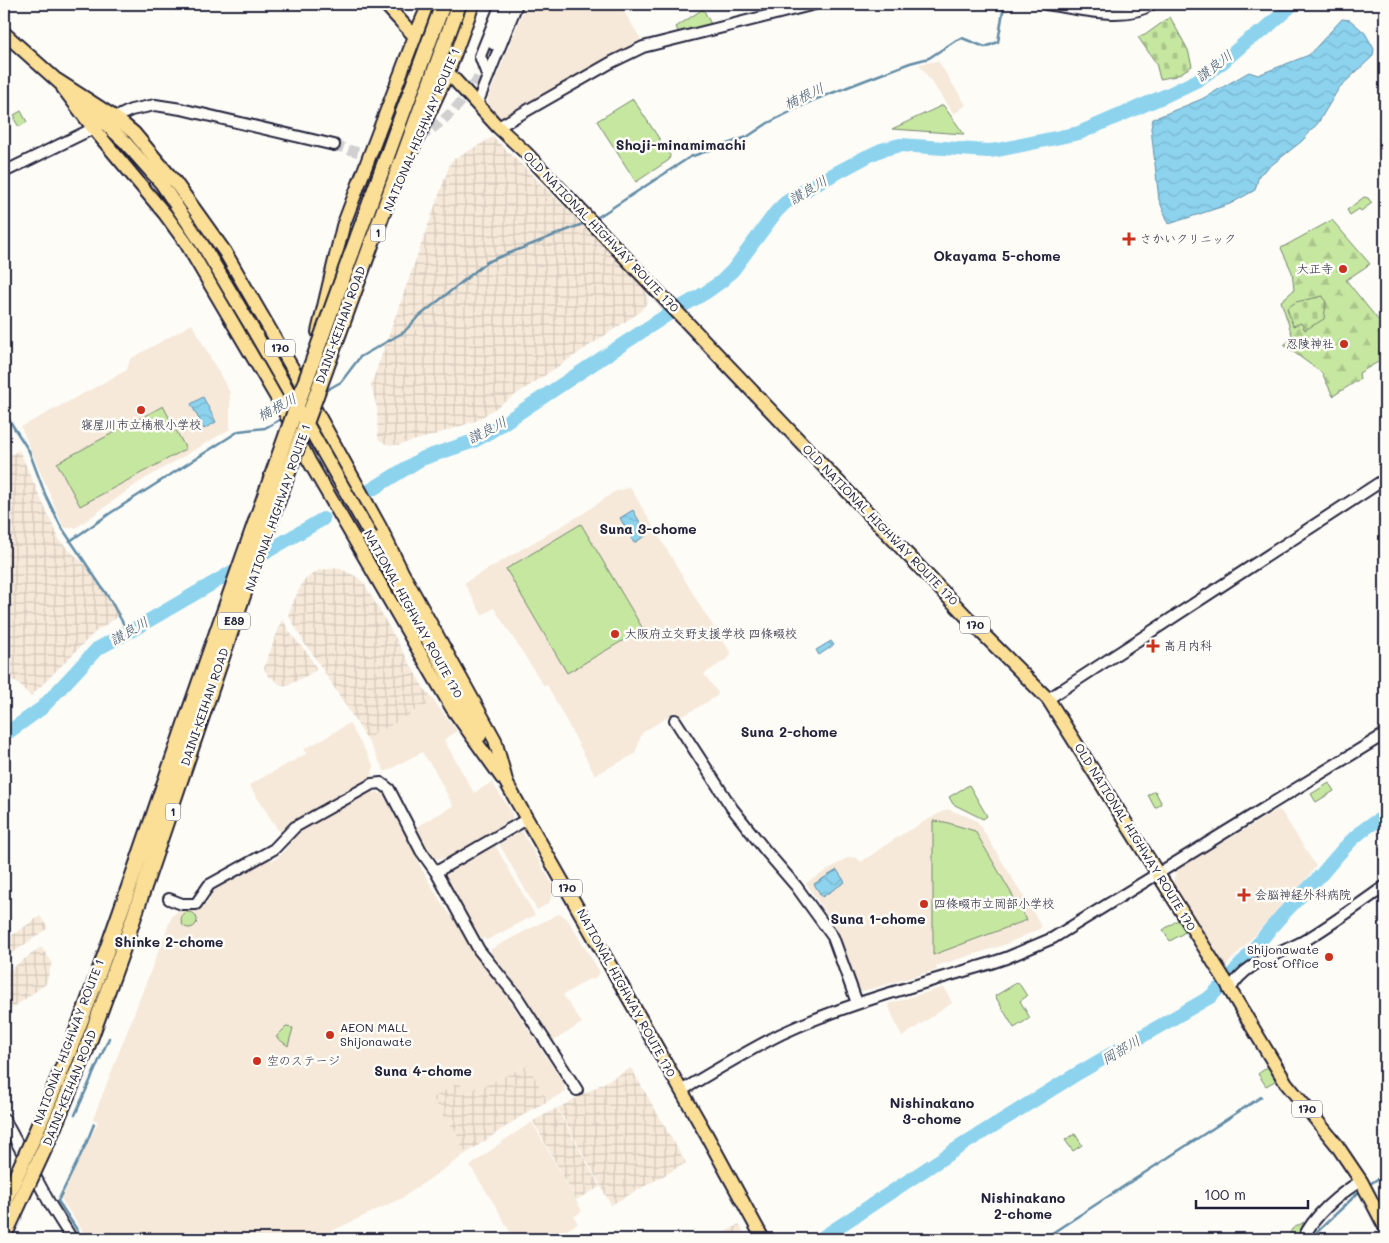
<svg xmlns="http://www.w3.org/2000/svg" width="1389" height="1243" font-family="Mali,'Klee One',sans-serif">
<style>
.built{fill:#f6e9da}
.industrial{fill:url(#industrial-grid)}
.green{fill:#c6e7a0;stroke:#74846e}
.forest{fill:url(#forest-firs);stroke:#74846e}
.cemetery{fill:url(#cemetery-stones);stroke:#74846e}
.water{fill:url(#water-waves);stroke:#628ca6}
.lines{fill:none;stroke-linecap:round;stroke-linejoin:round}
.stream{stroke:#628ca6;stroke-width:2.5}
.river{stroke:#8dd3ee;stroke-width:14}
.tertiary-tunnel{stroke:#d1d0d1;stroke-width:10;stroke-dasharray:10 5;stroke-linecap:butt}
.tertiary-casing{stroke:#22223b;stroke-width:14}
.trunk-casing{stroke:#22223b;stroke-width:16}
.tertiary{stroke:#fdfcf7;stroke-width:10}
.trunk{stroke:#fbdf96;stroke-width:12}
.trunk-bridge-casing{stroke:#22223b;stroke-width:16;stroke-linecap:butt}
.motorway-bridge-casing{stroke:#22223b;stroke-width:18;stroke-linecap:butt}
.trunk-bridge{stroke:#fbdf96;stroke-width:12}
.motorway-bridge{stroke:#fbdf96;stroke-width:14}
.poi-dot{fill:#c8321e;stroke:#fdfcf7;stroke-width:2}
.labels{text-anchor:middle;stroke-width:5;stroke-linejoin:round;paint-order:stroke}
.shield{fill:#fdfcf7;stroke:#646373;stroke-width:1}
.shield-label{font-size:11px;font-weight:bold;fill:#22223b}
.street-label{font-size:12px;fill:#22223b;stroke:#fdfcf7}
.poi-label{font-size:12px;fill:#22223b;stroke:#fdfcf7;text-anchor:start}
.water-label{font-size:14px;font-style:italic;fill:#425771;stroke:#fdfcf7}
.neighbourhood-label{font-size:14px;font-weight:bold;fill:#22223b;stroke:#fdfcf7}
</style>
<defs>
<pattern id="industrial-grid" width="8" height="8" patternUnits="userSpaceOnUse" patternTransform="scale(1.25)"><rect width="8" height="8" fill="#f6e9da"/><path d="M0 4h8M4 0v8" fill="none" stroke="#d3c8bc"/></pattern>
<pattern id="forest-firs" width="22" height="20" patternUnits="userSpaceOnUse" patternTransform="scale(1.25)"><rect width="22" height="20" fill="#c6e7a0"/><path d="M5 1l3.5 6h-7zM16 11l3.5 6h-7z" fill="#aac68b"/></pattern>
<pattern id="cemetery-stones" width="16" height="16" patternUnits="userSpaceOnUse" patternTransform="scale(1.25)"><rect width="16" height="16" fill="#c6e7a0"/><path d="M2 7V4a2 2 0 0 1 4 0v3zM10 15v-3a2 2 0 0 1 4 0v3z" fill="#aac68b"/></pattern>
<pattern id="water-waves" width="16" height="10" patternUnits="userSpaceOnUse" patternTransform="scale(1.25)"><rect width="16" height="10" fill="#8dd3ee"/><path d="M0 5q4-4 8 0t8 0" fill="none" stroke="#79b5cd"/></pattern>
</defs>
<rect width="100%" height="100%" fill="#fdfcf7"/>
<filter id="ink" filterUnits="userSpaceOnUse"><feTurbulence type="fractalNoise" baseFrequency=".02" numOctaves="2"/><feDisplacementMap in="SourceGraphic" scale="10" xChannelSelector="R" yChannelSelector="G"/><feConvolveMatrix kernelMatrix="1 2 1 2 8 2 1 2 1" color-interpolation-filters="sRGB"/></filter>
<g filter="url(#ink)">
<path class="built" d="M 526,4 L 619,4 L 641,39 L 505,119 L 501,119 L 488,105 L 488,98 Z
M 938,61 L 966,105 L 954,114 L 919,64 Z
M 192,324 L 230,393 L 230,429 L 138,483 L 76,528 L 64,528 L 21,427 L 127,370 L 130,359 Z
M 630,487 L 702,609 L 731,653 L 730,657 L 704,674 L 718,693 L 717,696 L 685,715 L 678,715 L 675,712 L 642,733 L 635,754 L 595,775 L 547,685 L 544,686 L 494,608 L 482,615 L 464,583 L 584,513 L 614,492 Z
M 434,701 L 457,731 L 444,740 L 474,793 L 492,782 L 512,813 L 512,819 L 446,859 L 433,858 L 414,828 L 453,806 L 435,771 L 422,752 L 385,772 L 367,739 Z
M 349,723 L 374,766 L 371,779 L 286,830 L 283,828 L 281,831 L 278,830 L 249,785 L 306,754 L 304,749 L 325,738 Z
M 372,791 L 384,794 L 402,830 L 412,844 L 420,866 L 442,904 L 456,922 L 485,969 L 504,992 L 564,1084 L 565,1092 L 548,1101 L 528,1065 L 482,1087 L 477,1087 L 466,1095 L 458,1082 L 444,1117 L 455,1130 L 462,1147 L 467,1153 L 402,1198 L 315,1239 L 88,1239 L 61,1199 L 98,1122 L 93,1119 L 172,916 L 181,908 L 191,911 L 201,908 L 209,901 L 212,892 L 219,885 L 241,876 L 270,858 L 272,861 L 280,856 L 299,832 Z
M 947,809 L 969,817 L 978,822 L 1041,925 L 1041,928 L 1004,945 L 936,966 L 937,970 L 860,992 L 839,933 L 806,883 L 847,858 L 851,857 L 857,858 L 861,862 L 899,836 Z
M 1277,810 L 1281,811 L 1316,866 L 1306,880 L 1225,967 L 1173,882 L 1177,870 Z
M 522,831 L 555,889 L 549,903 L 537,910 L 499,844 Z
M 495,845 L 535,915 L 487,940 L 477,936 L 444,877 L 445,872 L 451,868 L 472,859 Z
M 561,914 L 568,920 L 600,972 L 593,980 L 591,978 L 563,995 L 582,1023 L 552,1042 L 490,957 L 491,949 L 556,915 Z
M 944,987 L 952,1003 L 902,1037 L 895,1022 L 888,1004 Z
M 532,1122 L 582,1211 L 574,1217 L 578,1223 L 553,1239 L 514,1239 L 496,1207 L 470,1166 L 503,1141 Z"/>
<path class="industrial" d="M 493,137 L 644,284 L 648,301 L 640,312 L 476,421 L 431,436 L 398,445 L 386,444 L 378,439 L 377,408 L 371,385 L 451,161 Z
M 19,450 L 60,541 L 85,565 L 107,592 L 121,615 L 95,632 L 31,696 L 16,682 L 4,676 L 4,459 Z
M 339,568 L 357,577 L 364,583 L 425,690 L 434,701 L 367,739 L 312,653 L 306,646 L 288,614 L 303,581 L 319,570 Z
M 282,619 L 293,637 L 309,655 L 316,668 L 315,671 L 287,686 L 279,684 L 271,677 L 269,678 L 264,668 Z
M 40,916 L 48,928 L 4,959 L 4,941 Z
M 41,947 L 52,962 L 46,984 L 4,1014 L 4,974 Z
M 528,1065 L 548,1101 L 529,1111 L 467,1153 L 462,1148 L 455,1130 L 444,1117 L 433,1098 L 459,1082 L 467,1094 L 477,1086 L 482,1087 Z
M 631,1068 L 686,1163 L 611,1205 L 558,1108 Z
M 557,1108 L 600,1187 L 576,1200 L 533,1121 Z
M 739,1224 L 748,1239 L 713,1239 Z"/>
<path class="green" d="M 703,9 L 711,24 L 679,33 L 676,27 Z
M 633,99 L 670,155 L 669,160 L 636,182 L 597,121 Z
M 943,105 L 964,134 L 892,129 Z
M 21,111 L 27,122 L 19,127 L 14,119 L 16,118 L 14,115 Z
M 1364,197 L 1368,198 L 1372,203 L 1361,211 L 1359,209 L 1350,215 L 1347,210 Z
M 163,406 L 186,449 L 80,506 L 57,463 Z
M 581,524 L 643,629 L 567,673 L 506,569 Z
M 1329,783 L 1334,791 L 1316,802 L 1311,794 Z
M 969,785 L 987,816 L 983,819 L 953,804 L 949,797 Z
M 1155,791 L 1161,802 L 1160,805 L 1155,808 L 1148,795 Z
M 933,821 L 945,822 L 975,831 L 1027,920 L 933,955 Z
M181 920a8 8 0 1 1 16 0a8 8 0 1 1-16 0Z
M 1179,919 L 1187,931 L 1170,941 L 1163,930 Z
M 1018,982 L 1027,996 L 1020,1001 L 1030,1018 L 1014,1028 L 995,996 Z
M 286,1027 L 293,1028 L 288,1046 L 276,1037 Z
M 1269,1066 L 1276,1077 L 1275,1081 L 1266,1086 L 1258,1074 Z
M 1075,1134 L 1082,1145 L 1073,1151 L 1065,1140 Z
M 1304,1222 L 1296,1239 L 1287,1239 L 1292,1229 Z"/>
<path class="forest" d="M 1332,220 L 1370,264 L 1346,280 L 1383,326 L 1385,331 L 1385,358 L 1359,373 L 1360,379 L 1333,396 L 1322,373 L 1284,345 L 1293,338 L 1281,301 L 1294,290 L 1292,272 L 1281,248 Z"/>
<path class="cemetery" d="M 1170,17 L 1188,50 L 1192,66 L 1176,76 L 1160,79 L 1156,63 L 1138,37 L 1145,35 Z
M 1323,296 L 1326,303 L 1324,319 L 1305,330 L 1301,323 L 1293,326 L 1287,308 L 1296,302 Z"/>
<path class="water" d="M 1342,19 L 1350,20 L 1365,33 L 1374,49 L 1373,56 L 1339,88 L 1318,123 L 1302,141 L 1259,175 L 1255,190 L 1230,204 L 1169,224 L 1159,200 L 1151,128 L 1153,119 L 1202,99 L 1249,72 L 1258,75 L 1309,55 Z
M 203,397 L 216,422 L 204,429 L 191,404 Z
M 633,510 L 647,535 L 634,543 L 620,518 Z
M 831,641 L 834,645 L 819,655 L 816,650 Z
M 837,870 L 845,882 L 822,897 L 814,884 Z"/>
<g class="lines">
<path class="stream" d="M 595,219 L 690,157 L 747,137 L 768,123 L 814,100 L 910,63 L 929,58 L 955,41 L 962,38 L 985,47 L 998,42 L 1004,5
M 323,392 L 341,382 L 360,357 L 404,332 L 417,318 L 487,262 L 585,223
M 4,412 L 29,451 L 45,494 L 60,525 L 109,598 L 128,632
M 70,541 L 112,512 L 239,431 L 265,428 L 283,418
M 75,1115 L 109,1038
M 1370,1184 L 1385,1174
M 57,1239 L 63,1236
M 83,1239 L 58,1201 L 86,1144 L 94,1124
M 1043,1239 L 1261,1097
M 1313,1239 L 1317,1232 L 1360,1191"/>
<path class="river" d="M 371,490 L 421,459 L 474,441 L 487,434 L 667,315 L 705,293 L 722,281 L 733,270 L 776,212 L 785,203 L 812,186 L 866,157 L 881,150 L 900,145 L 988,151 L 998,150 L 1079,133 L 1167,95 L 1198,80 L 1223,62 L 1248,40 L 1263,31 L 1293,4
M 4,734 L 10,731 L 42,708 L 97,649 L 136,628 L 323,519
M 820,1239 L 967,1142 L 1075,1075 L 1210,997 C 1235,974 1254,948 1276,922 C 1290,906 1306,891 1321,875 C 1340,853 1357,829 1385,817"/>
<path class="tertiary-tunnel" d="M 334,145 C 344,148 354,152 364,153 C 405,159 459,113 477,79 C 483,68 488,55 493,44"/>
<g class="tertiary-casing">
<path id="tertiary" d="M 1046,4 C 1077,8 1125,22 1152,4
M 493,44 L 509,4
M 488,77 L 480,56 L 501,4
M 477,104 L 517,4
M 498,127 L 612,62 L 643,47 L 815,4
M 4,172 L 131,110 L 155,105 L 181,109 L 334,145
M 1048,699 L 1385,479
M 675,720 L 732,808 L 765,850 L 796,886 L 833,937 L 857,1003
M 436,872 L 527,819
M 169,899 L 182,904 L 196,904 L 209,885 L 274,849 L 295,827 L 372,784 L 381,783 L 389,789 L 421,851 L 436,872 L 479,950 L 517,997 L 577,1090
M 1230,990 C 1245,960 1282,955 1309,938 C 1335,922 1360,904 1385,886
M 681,1091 C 714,1071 747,1051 781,1034 C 847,1003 918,985 988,964 L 1006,958 L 1053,938 L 1385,734
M 4,1119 L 50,1204 L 72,1239
M 1303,1239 C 1313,1216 1340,1193 1361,1181"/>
</g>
<g class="trunk-casing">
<path id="trunk" d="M 385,4 L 498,127 L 525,152 L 984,635 L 1048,699 L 1228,985 L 1230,990 L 1286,1083 L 1336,1144 L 1361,1181 L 1385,1227
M 4,33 L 62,85
M 57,80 L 116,118 L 134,133 L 175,182 L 225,252 L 294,371 L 380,527 L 402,572 L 495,740 L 507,784
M 63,88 L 93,128 L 165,214 L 186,243 L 281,405 L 309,461 L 452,708 L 502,778
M 86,106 L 124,141 L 161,183 L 204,247 L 251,326
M 412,150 L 448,72 L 473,4
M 318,332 L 343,226 L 415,36 L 429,4
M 371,536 L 480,736
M 503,777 L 706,1134 L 763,1239"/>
</g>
<use href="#tertiary" class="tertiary"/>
<use href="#trunk" class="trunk"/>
<g class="trunk-bridge-casing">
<path id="trunk-bridge" d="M 251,326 L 371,536"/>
</g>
<g class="motorway-bridge-casing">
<path id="motorway-bridge" d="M 4,1202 C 81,1042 133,872 192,704 C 273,470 357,236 443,4
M 4,1236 L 48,1141 L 85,1053 L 126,940 L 240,604 L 459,4"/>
</g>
<use href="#trunk-bridge" class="trunk-bridge"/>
<use href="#motorway-bridge" class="motorway-bridge"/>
</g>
</g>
<g class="poi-dot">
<path d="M1126.5 231.5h5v5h5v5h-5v5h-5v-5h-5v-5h5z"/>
<circle cx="1343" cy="269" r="5"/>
<circle cx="1344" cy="344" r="5"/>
<circle cx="141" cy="410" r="5"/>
<circle cx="615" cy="634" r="5"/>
<path d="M1150.5 638.5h5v5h5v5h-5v5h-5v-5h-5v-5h5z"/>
<path d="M1241.5 887.5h5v5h5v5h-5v5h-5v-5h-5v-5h5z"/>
<circle cx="924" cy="904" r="5"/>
<circle cx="1329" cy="957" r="5"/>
<circle cx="330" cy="1035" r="5"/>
<circle cx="257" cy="1061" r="5"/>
</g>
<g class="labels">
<g class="shield">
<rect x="370.5" y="224.5" width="15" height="17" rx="4"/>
<rect x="265" y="339.5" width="30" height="17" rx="4"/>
<rect x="218" y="612.5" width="32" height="17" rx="4"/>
<rect x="960" y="616.5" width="30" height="17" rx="4"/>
<rect x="165.5" y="803.5" width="15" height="17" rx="4"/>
<rect x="552" y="879.5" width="30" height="17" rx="4"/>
<rect x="1292" y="1100.5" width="30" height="17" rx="4"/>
</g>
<g class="shield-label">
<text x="378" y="237">1</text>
<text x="280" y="352">170</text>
<text x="234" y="625">E89</text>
<text x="975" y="629">170</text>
<text x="173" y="816">1</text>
<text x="567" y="892">170</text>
<text x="1307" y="1113">170</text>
</g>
<g class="street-label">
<text transform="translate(422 130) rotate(-67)" y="4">NATIONAL HIGHWAY ROUTE 1</text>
<text transform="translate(601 232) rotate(46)" y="4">OLD NATIONAL HIGHWAY ROUTE 170</text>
<text transform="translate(341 325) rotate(-70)" y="4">DAINI-KEIHAN ROAD</text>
<text transform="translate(278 508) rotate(-71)" y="4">NATIONAL HIGHWAY ROUTE 1</text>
<text transform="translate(880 525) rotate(46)" y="4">OLD NATIONAL HIGHWAY ROUTE 170</text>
<text transform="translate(413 614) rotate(61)" y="4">NATIONAL HIGHWAY ROUTE 170</text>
<text transform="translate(205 707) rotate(-71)" y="4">DAINI-KEIHAN ROAD</text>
<text transform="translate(1135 837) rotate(58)" y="4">OLD NATIONAL HIGHWAY ROUTE 170</text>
<text transform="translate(626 993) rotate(61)" y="4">NATIONAL HIGHWAY ROUTE 170</text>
<text transform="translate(69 1042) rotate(-69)" y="4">NATIONAL HIGHWAY ROUTE 1</text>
<text transform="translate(70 1088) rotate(-68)" y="4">DAINI-KEIHAN ROAD</text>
</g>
<g class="poi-label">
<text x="1140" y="243">さかいクリニック</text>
<text x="1333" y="273" text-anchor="end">大正寺</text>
<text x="1334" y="348" text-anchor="end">忍陵神社</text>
<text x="141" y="429" text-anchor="middle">寝屋川市立楠根小学校</text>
<text x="625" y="638">大阪府立交野支援学校 四條畷校</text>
<text x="1164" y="650">高月内科</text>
<text x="1255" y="899">会脳神経外科病院</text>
<text x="934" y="908">四條畷市立岡部小学校</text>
<text x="1319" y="954" text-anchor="end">Shijonawate<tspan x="1319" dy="14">Post Office</tspan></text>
<text x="340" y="1032">AEON MALL<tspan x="340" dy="14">Shijonawate</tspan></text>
<text x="267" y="1065">空のステージ</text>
</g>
<g class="water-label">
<text transform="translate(1214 66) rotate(-37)" y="5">讃良川</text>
<text transform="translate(804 96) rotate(-25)" y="5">楠根川</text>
<text transform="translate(808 190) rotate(-31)" y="5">讃良川</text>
<text transform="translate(277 407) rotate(-28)" y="5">楠根川</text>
<text transform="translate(487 430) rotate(-27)" y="5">讃良川</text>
<text transform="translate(129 631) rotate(-30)" y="5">讃良川</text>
<text transform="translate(1121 1050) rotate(-31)" y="5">岡部川</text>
</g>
<g class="neighbourhood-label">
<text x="681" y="150">Shoji-minamimachi</text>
<text x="997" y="261">Okayama 5-chome</text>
<text x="648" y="534">Suna 3-chome</text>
<text x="789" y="737">Suna 2-chome</text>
<text x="878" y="924">Suna 1-chome</text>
<text x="169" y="947">Shinke 2-chome</text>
<text x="423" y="1076">Suna 4-chome</text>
<text x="932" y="1108">Nishinakano<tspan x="932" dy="16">3-chome</tspan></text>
<text x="1023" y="1203">Nishinakano<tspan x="1023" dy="16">2-chome</tspan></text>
</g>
</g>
<rect width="1389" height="1243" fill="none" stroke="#fdfcf7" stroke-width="20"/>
<rect x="10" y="10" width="1369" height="1223" fill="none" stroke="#22223b" stroke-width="2" filter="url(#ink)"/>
<path d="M1196 1200v8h112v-8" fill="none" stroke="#22223b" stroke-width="2.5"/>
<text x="1204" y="1200" font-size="15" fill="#22223b" stroke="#fdfcf7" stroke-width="4" paint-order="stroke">100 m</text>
</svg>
